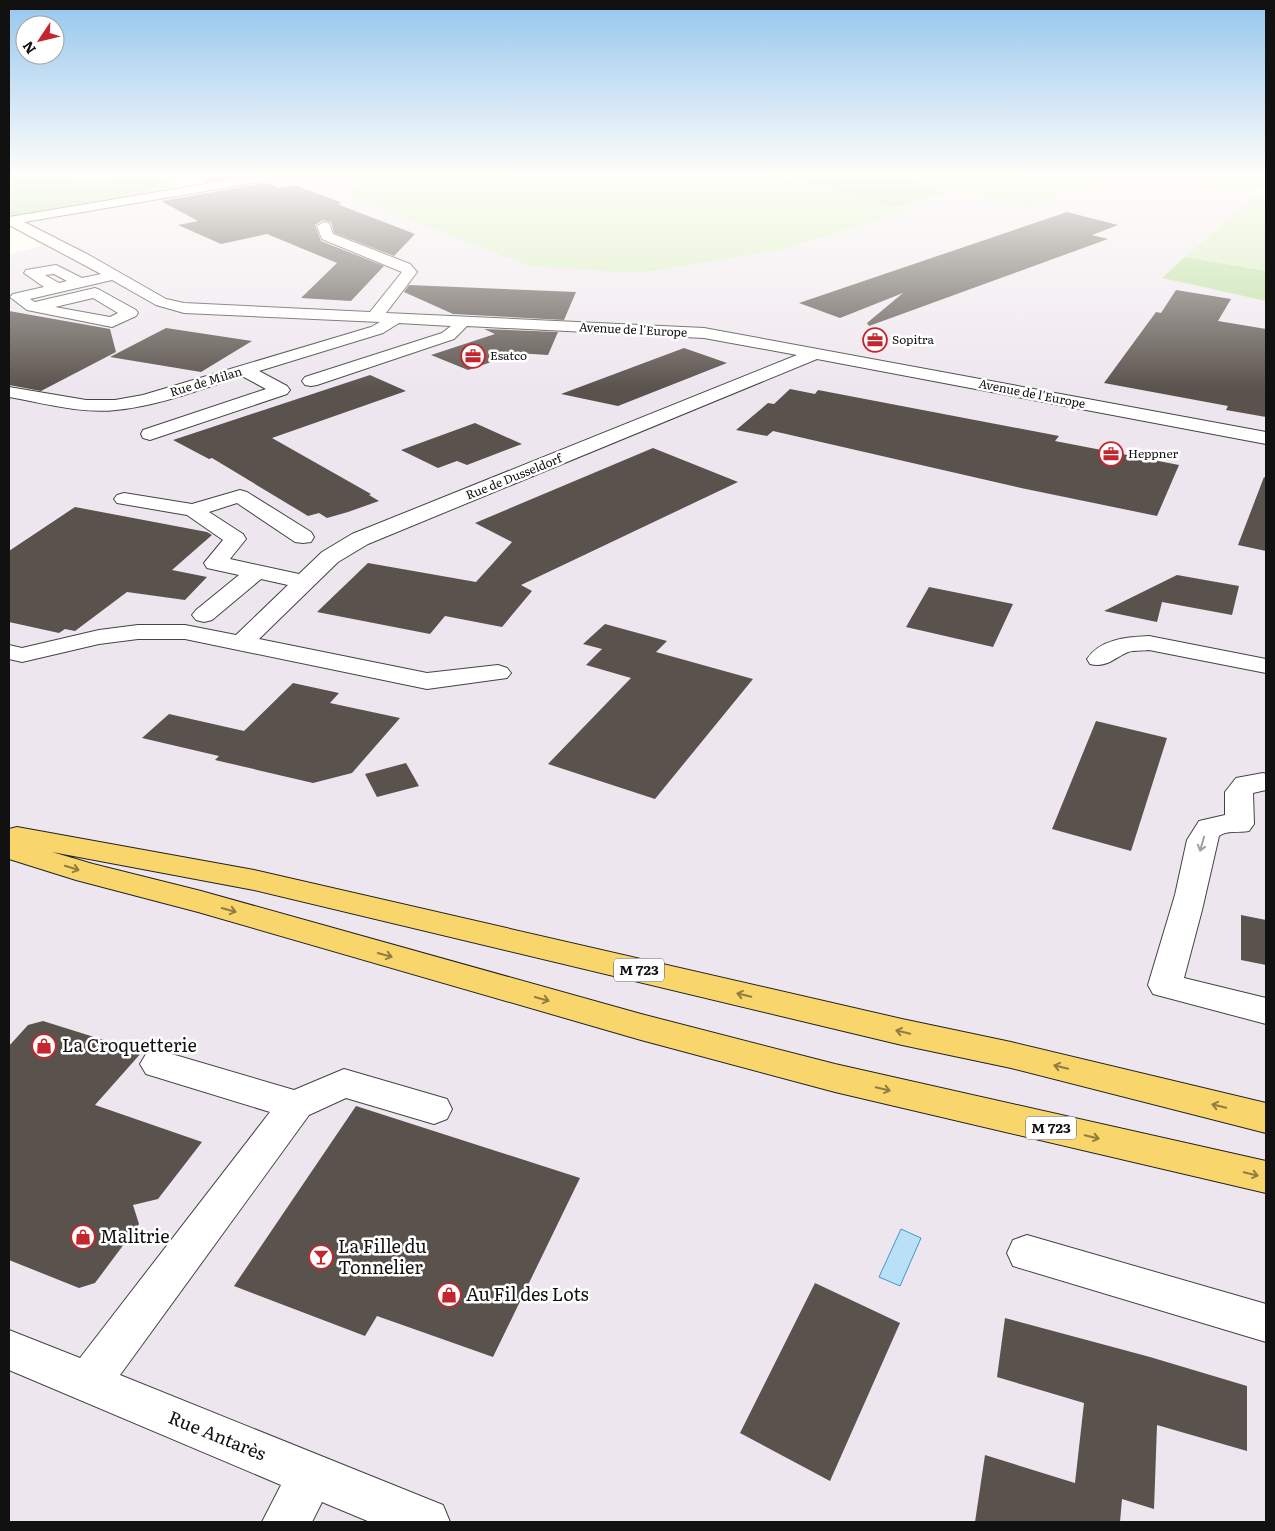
<svg xmlns="http://www.w3.org/2000/svg" width="1275" height="1531" font-family="Literata,serif">
<style>
.industrial{fill:#eee6ef}
.green{fill:#d5ebbd}
.forest{fill:#b9dc9c}
.water{fill:#b9e0f7;stroke:#3f96cf}
.building{fill:#5a524d}
.lines{fill:none;stroke-linecap:round;stroke-linejoin:round}
.minor-casing{stroke:#444;stroke-width:2}
.major-casing{stroke:#222;stroke-width:2}
.minor{fill:#fff;fill-rule:evenodd}
.major{fill:#f9d66b;fill-rule:evenodd}
.oneway{stroke:#a0a0a0}
.oneway2{stroke:#917d42}
.labels{text-anchor:middle;stroke-width:5;stroke-linejoin:round;paint-order:stroke}
.far-street-label{font-size:12px;fill:#111;stroke:#fff}
.far-poi-label{font-size:12px;fill:#111;stroke:#fff;text-anchor:start}
.shield{fill:#fff;stroke:#585858;stroke-width:1}
.shield-label{font-size:14px;font-weight:bold;fill:#111}
.near-poi-label{font-size:18px;fill:#111;stroke:#fff;text-anchor:start}
.near-street-label{font-size:18px;fill:#111;stroke:#fff}
</style>
<rect width="100%" height="100%" fill="#fffdf5"/>
<path class="industrial" d="M 291,175 L 340,175 L 370,186 L 340,192 L 641,273 L 776,251 L 910,212 L 895,207 L 944,193 L 989,198 L 1029,207 L 1120,175 L 1161,175 L 1258,193 L 1162,278 L 1266,301 L 1266,1522 L 9,1522 L 9,254 L 42,246 L 11,223 Z"/>
<path class="green" d="M 340,175 L 779,175 L 911,211 L 776,251 L 641,273 L 529,266 L 339,192 L 369,186 Z
M 904,175 L 1120,175 L 1029,207 L 989,198 L 944,193 Z
M 1161,175 L 1266,175 L 1266,188 L 1248,192 Z
M 1258,193 L 1266,195 L 1266,271 L 1185,257 Z"/>
<path class="forest" d="M 9,175 L 63,175 L 85,181 L 132,175 L 152,175 L 177,187 L 9,216 Z
M 795,175 L 904,175 L 944,193 L 895,207 L 788,177 Z
M 1185,257 L 1266,271 L 1266,301 L 1162,278 Z"/>
<path class="water" d="M 901,1229 L 921,1238 L 900,1286 L 879,1277 Z"/>
<path class="building" d="M 212,175 L 247,175 L 205,182 Z
M 267,183 L 279,188 L 295,185 L 342,203 L 337,204 L 415,234 L 394,256 L 334,233 L 331,222 L 323,220 L 315,225 L 321,241 L 384,266 L 351,301 L 301,298 L 337,263 L 267,234 L 221,244 L 178,225 L 198,221 L 161,201 Z
M 1067,212 L 1118,225 L 1092,235 L 1108,239 L 869,326 L 867,323 L 903,293 L 840,318 L 799,303 Z
M 409,285 L 576,292 L 564,320 L 453,314 L 404,292 Z
M 1176,290 L 1231,299 L 1218,321 L 1266,329 L 1266,417 L 1226,410 L 1228,406 L 1104,383 L 1156,312 L 1161,313 Z
M 9,311 L 110,329 L 116,352 L 41,391 L 9,385 Z
M 166,328 L 252,341 L 201,372 L 110,357 Z
M 484,329 L 558,332 L 548,355 L 517,353 L 468,370 L 431,355 L 495,334 Z
M 684,348 L 727,363 L 618,406 L 561,394 Z
M 370,375 L 406,391 L 272,438 L 371,494 L 369,495 L 379,501 L 348,512 L 327,518 L 319,513 L 308,516 L 212,458 L 209,459 L 173,440 Z
M 790,389 L 815,394 L 818,390 L 1059,436 L 1055,441 L 1179,465 L 1157,516 L 1021,488 L 773,431 L 767,436 L 736,430 L 768,403 L 774,404 Z
M 475,423 L 522,444 L 467,465 L 457,461 L 438,468 L 401,450 Z
M 653,448 L 738,482 L 521,585 L 532,591 L 502,627 L 445,616 L 430,634 L 317,612 L 368,563 L 476,582 L 512,542 L 475,523 Z
M 1264,477 L 1266,478 L 1266,551 L 1238,545 Z
M 75,507 L 207,532 L 212,535 L 172,570 L 207,577 L 185,600 L 127,592 L 75,631 L 65,629 L 59,633 L 9,622 L 9,551 Z
M 1177,575 L 1239,586 L 1232,615 L 1162,602 L 1157,622 L 1104,611 Z
M 929,587 L 1013,604 L 993,647 L 906,627 Z
M 605,624 L 667,641 L 656,652 L 753,679 L 655,799 L 548,764 L 631,678 L 586,665 L 602,649 L 583,644 Z
M 293,683 L 339,693 L 330,703 L 400,718 L 352,773 L 313,783 L 215,760 L 219,756 L 142,738 L 169,714 L 244,731 Z
M 1096,721 L 1167,738 L 1131,851 L 1052,829 Z
M 406,763 L 419,786 L 377,797 L 365,774 Z
M 1241,915 L 1266,920 L 1266,965 L 1241,960 Z
M 43,1021 L 142,1052 L 95,1105 L 202,1142 L 158,1199 L 133,1205 L 139,1224 L 95,1283 L 79,1288 L 9,1260 L 9,1046 L 28,1025 Z
M 356,1106 L 580,1178 L 493,1357 L 377,1316 L 365,1336 L 234,1286 Z
M 815,1283 L 900,1323 L 830,1481 L 740,1433 Z
M 1005,1318 L 1150,1357 L 1247,1386 L 1247,1451 L 1157,1425 L 1154,1509 L 1122,1499 L 1120,1522 L 975,1522 L 985,1455 L 1075,1483 L 1084,1403 L 997,1377 Z"/>
<g class="lines">
<g class="minor-casing">
<path id="minor" d="M 259,175 L 283,175 L 277,179 L 24,222 L 89,255 L 166,299 L 184,303 L 370,312 L 402,272 L 322,239 L 317,226 L 324,222 L 329,223 L 333,234 L 410,264 L 417,272 L 386,313 L 704,328 L 1266,432 L 1266,444 L 817,359 L 368,544 L 338,562 L 259,639 L 427,673 L 498,665 L 507,668 L 511,673 L 507,678 L 427,689 L 185,639 L 138,639 L 99,644 L 22,662 L 9,659 L 9,645 L 22,648 L 99,630 L 138,625 L 185,625 L 236,635 L 288,585 L 261,579 L 212,620 L 204,622 L 196,620 L 192,615 L 196,610 L 239,575 L 207,568 L 204,563 L 223,540 L 187,515 L 117,503 L 114,499 L 117,495 L 124,493 L 192,504 L 240,490 L 247,492 L 311,532 L 314,537 L 311,542 L 303,543 L 295,542 L 237,503 L 209,512 L 243,534 L 246,539 L 230,559 L 299,574 L 322,552 L 352,534 L 797,355 L 704,338 L 467,326 L 454,339 L 317,385 L 311,386 L 305,385 L 302,381 L 305,377 L 442,333 L 451,326 L 399,323 L 383,333 L 259,371 L 287,386 L 290,390 L 287,394 L 150,440 L 143,438 L 141,434 L 143,430 L 266,389 L 242,376 C 201,389 159,406 116,410 C 81,414 43,403 9,397 L 9,387 L 86,400 L 115,400 L 143,395 L 371,327 L 380,322 L 184,313 L 156,305 L 112,280 L 30,299 L 35,302 L 95,288 L 100,290 L 136,310 L 138,313 L 136,316 L 112,327 L 27,310 L 10,297 L 13,294 L 44,287 L 24,273 L 26,270 L 56,265 L 82,278 L 101,274 L 9,225 L 9,217 ZM 54,274 L 67,281 L 59,283 L 45,275 ZM 93,298 L 118,313 L 110,317 L 55,307 Z
M 1149,636 L 1266,659 L 1266,673 L 1149,650 C 1143,651 1134,650 1128,652 C 1114,658 1107,668 1090,664 L 1087,659 C 1100,639 1127,637 1149,636 Z
M 1263,773 L 1266,774 L 1266,790 L 1253,793 L 1254,824 L 1249,831 C 1240,833 1226,830 1219,836 L 1202,910 L 1184,978 L 1266,998 L 1266,1024 L 1153,994 L 1148,985 L 1175,895 L 1187,840 L 1199,821 L 1225,815 L 1225,792 L 1236,778 Z
M 158,1050 L 294,1090 L 344,1069 L 447,1099 L 452,1109 L 447,1119 L 434,1124 L 346,1098 L 309,1115 L 120,1375 L 443,1505 L 450,1522 L 370,1522 L 322,1502 L 312,1522 L 262,1522 L 281,1485 L 9,1370 L 9,1330 L 80,1358 L 270,1112 L 146,1074 L 140,1064 L 146,1054 Z
M 1027,1235 L 1266,1304 L 1266,1342 L 1013,1266 L 1007,1253 L 1013,1240 Z"/>
</g>
<g class="major-casing">
<path id="major" d="M 17,827 L 254,870 L 902,1019 L 1011,1042 L 1266,1103 L 1266,1133 L 1011,1068 L 902,1045 L 254,890 L 52,852 L 93,864 L 201,891 L 641,1014 L 835,1064 L 1266,1161 L 1266,1193 L 835,1092 L 641,1040 L 198,912 L 76,880 L 9,859 L 9,829 Z"/>
</g>
<use href="#minor" class="minor"/>
<use href="#major" class="major"/>
</g>
<defs><path id="oneway-shaft" d="M-6 0H5M1.5-3L5.5 0L1.5 3" fill="none" stroke-width="1.6" stroke-linecap="round" stroke-linejoin="round" transform="scale(1.25)"/></defs>
<use class="oneway" href="#oneway-shaft" transform="translate(1202 844) rotate(106)"/>
<g class="oneway2">
<use href="#oneway-shaft" transform="translate(72 868) rotate(17)"/>
<use href="#oneway-shaft" transform="translate(229 910) rotate(16)"/>
<use href="#oneway-shaft" transform="translate(385 955) rotate(16)"/>
<use href="#oneway-shaft" transform="translate(744 995) rotate(-167)"/>
<use href="#oneway-shaft" transform="translate(542 999) rotate(16)"/>
<use href="#oneway-shaft" transform="translate(903 1032) rotate(-167)"/>
<use href="#oneway-shaft" transform="translate(1061 1067) rotate(-166)"/>
<use href="#oneway-shaft" transform="translate(883 1089) rotate(13)"/>
<use href="#oneway-shaft" transform="translate(1219 1106) rotate(-166)"/>
<use href="#oneway-shaft" transform="translate(1092 1137) rotate(13)"/>
<use href="#oneway-shaft" transform="translate(1251 1174) rotate(13)"/>
</g>
<linearGradient id="sky" x2="0" y2="1"><stop stop-color="#95c6ee"/><stop offset="0.45" stop-color="#fffefa"/><stop offset="1" stop-color="#fffefa" stop-opacity="0"/></linearGradient>
<rect width="1275" height="389" fill="url(#sky)"/>
<defs>
<g id="office-ring" transform="scale(1.25)"><circle r="9.5" fill="#fff" stroke="#c4262e" stroke-width="1.5"/><path d="M-6-3h4V-5.5h4V-3h4V5H-6ZM-1-4.5V-3h2v-1.5ZM-6 0V1H6V0Z" fill="#c4262e"/></g>
<g id="shop-ring" transform="scale(1.25)"><circle r="9.5" fill="#fff" stroke="#c4262e" stroke-width="1.5"/><path d="M-5-2.5h2.3a2.7 3.5 0 0 1 5.4 0H5L5.5 6h-11ZM-1.5-2.5h3a1.5 2.3 0 0 0-3 0Z" fill="#c4262e"/></g>
<g id="bar-ring" transform="scale(1.25)"><circle r="9.5" fill="#fff" stroke="#c4262e" stroke-width="1.5"/><path d="M-6-5H6L.8 .8V4.5H3.5V6h-7V4.5H-.8V.8Z" fill="#c4262e"/></g>
</defs>
<g fill-rule="evenodd">
<use href="#office-ring" x="875" y="340"/>
<use href="#office-ring" x="473" y="356"/>
<use href="#office-ring" x="1111" y="454"/>
<use href="#shop-ring" x="44" y="1046"/>
<use href="#shop-ring" x="83" y="1237"/>
<use href="#bar-ring" x="321" y="1257"/>
<use href="#shop-ring" x="449" y="1295"/>
</g>
<g class="labels">
<g class="far-street-label">
<text transform="translate(633 330) rotate(3)" y="4">Avenue de l'Europe</text>
<text transform="translate(206 382) rotate(-17)" y="4">Rue de Milan</text>
<text transform="translate(1032 394) rotate(11)" y="4">Avenue de l'Europe</text>
<text transform="translate(514 477) rotate(-22)" y="4">Rue de Dusseldorf</text>
</g>
<g class="far-poi-label">
<text x="892" y="344">Sopitra</text>
<text x="490" y="360">Esatco</text>
<text x="1128" y="458">Heppner</text>
</g>
<g class="shield">
<rect x="614" y="958.5" width="50" height="23" rx="4"/>
<rect x="1026" y="1116.5" width="50" height="23" rx="4"/>
</g>
<g class="shield-label">
<text x="639" y="975">M 723</text>
<text x="1051" y="1133">M 723</text>
</g>
<g class="near-poi-label">
<text x="62" y="1052">La Croquetterie</text>
<text x="100" y="1243">Malitrie</text>
<text x="338" y="1253">La Fille du<tspan x="338" dy="21">Tonnelier</tspan></text>
<text x="466" y="1301">Au Fil des Lots</text>
</g>
<g class="near-street-label">
<text transform="translate(217 1436) rotate(22)" y="6">Rue Antarès</text>
</g>
</g>
<rect width="1275" height="1531" fill="none" stroke="#111111" stroke-width="20"/>
<g transform="translate(40 40) rotate(235)"><circle r="24" fill="#ffffff" stroke="#a0a0a0"/>
<path d="M0-4L9 19L0 12L-9 19Z" fill="#c4262e"/>
<text y="-8" font-size="14" font-weight="bold" text-anchor="middle" fill="#111111">N</text>
</g>
</svg>
